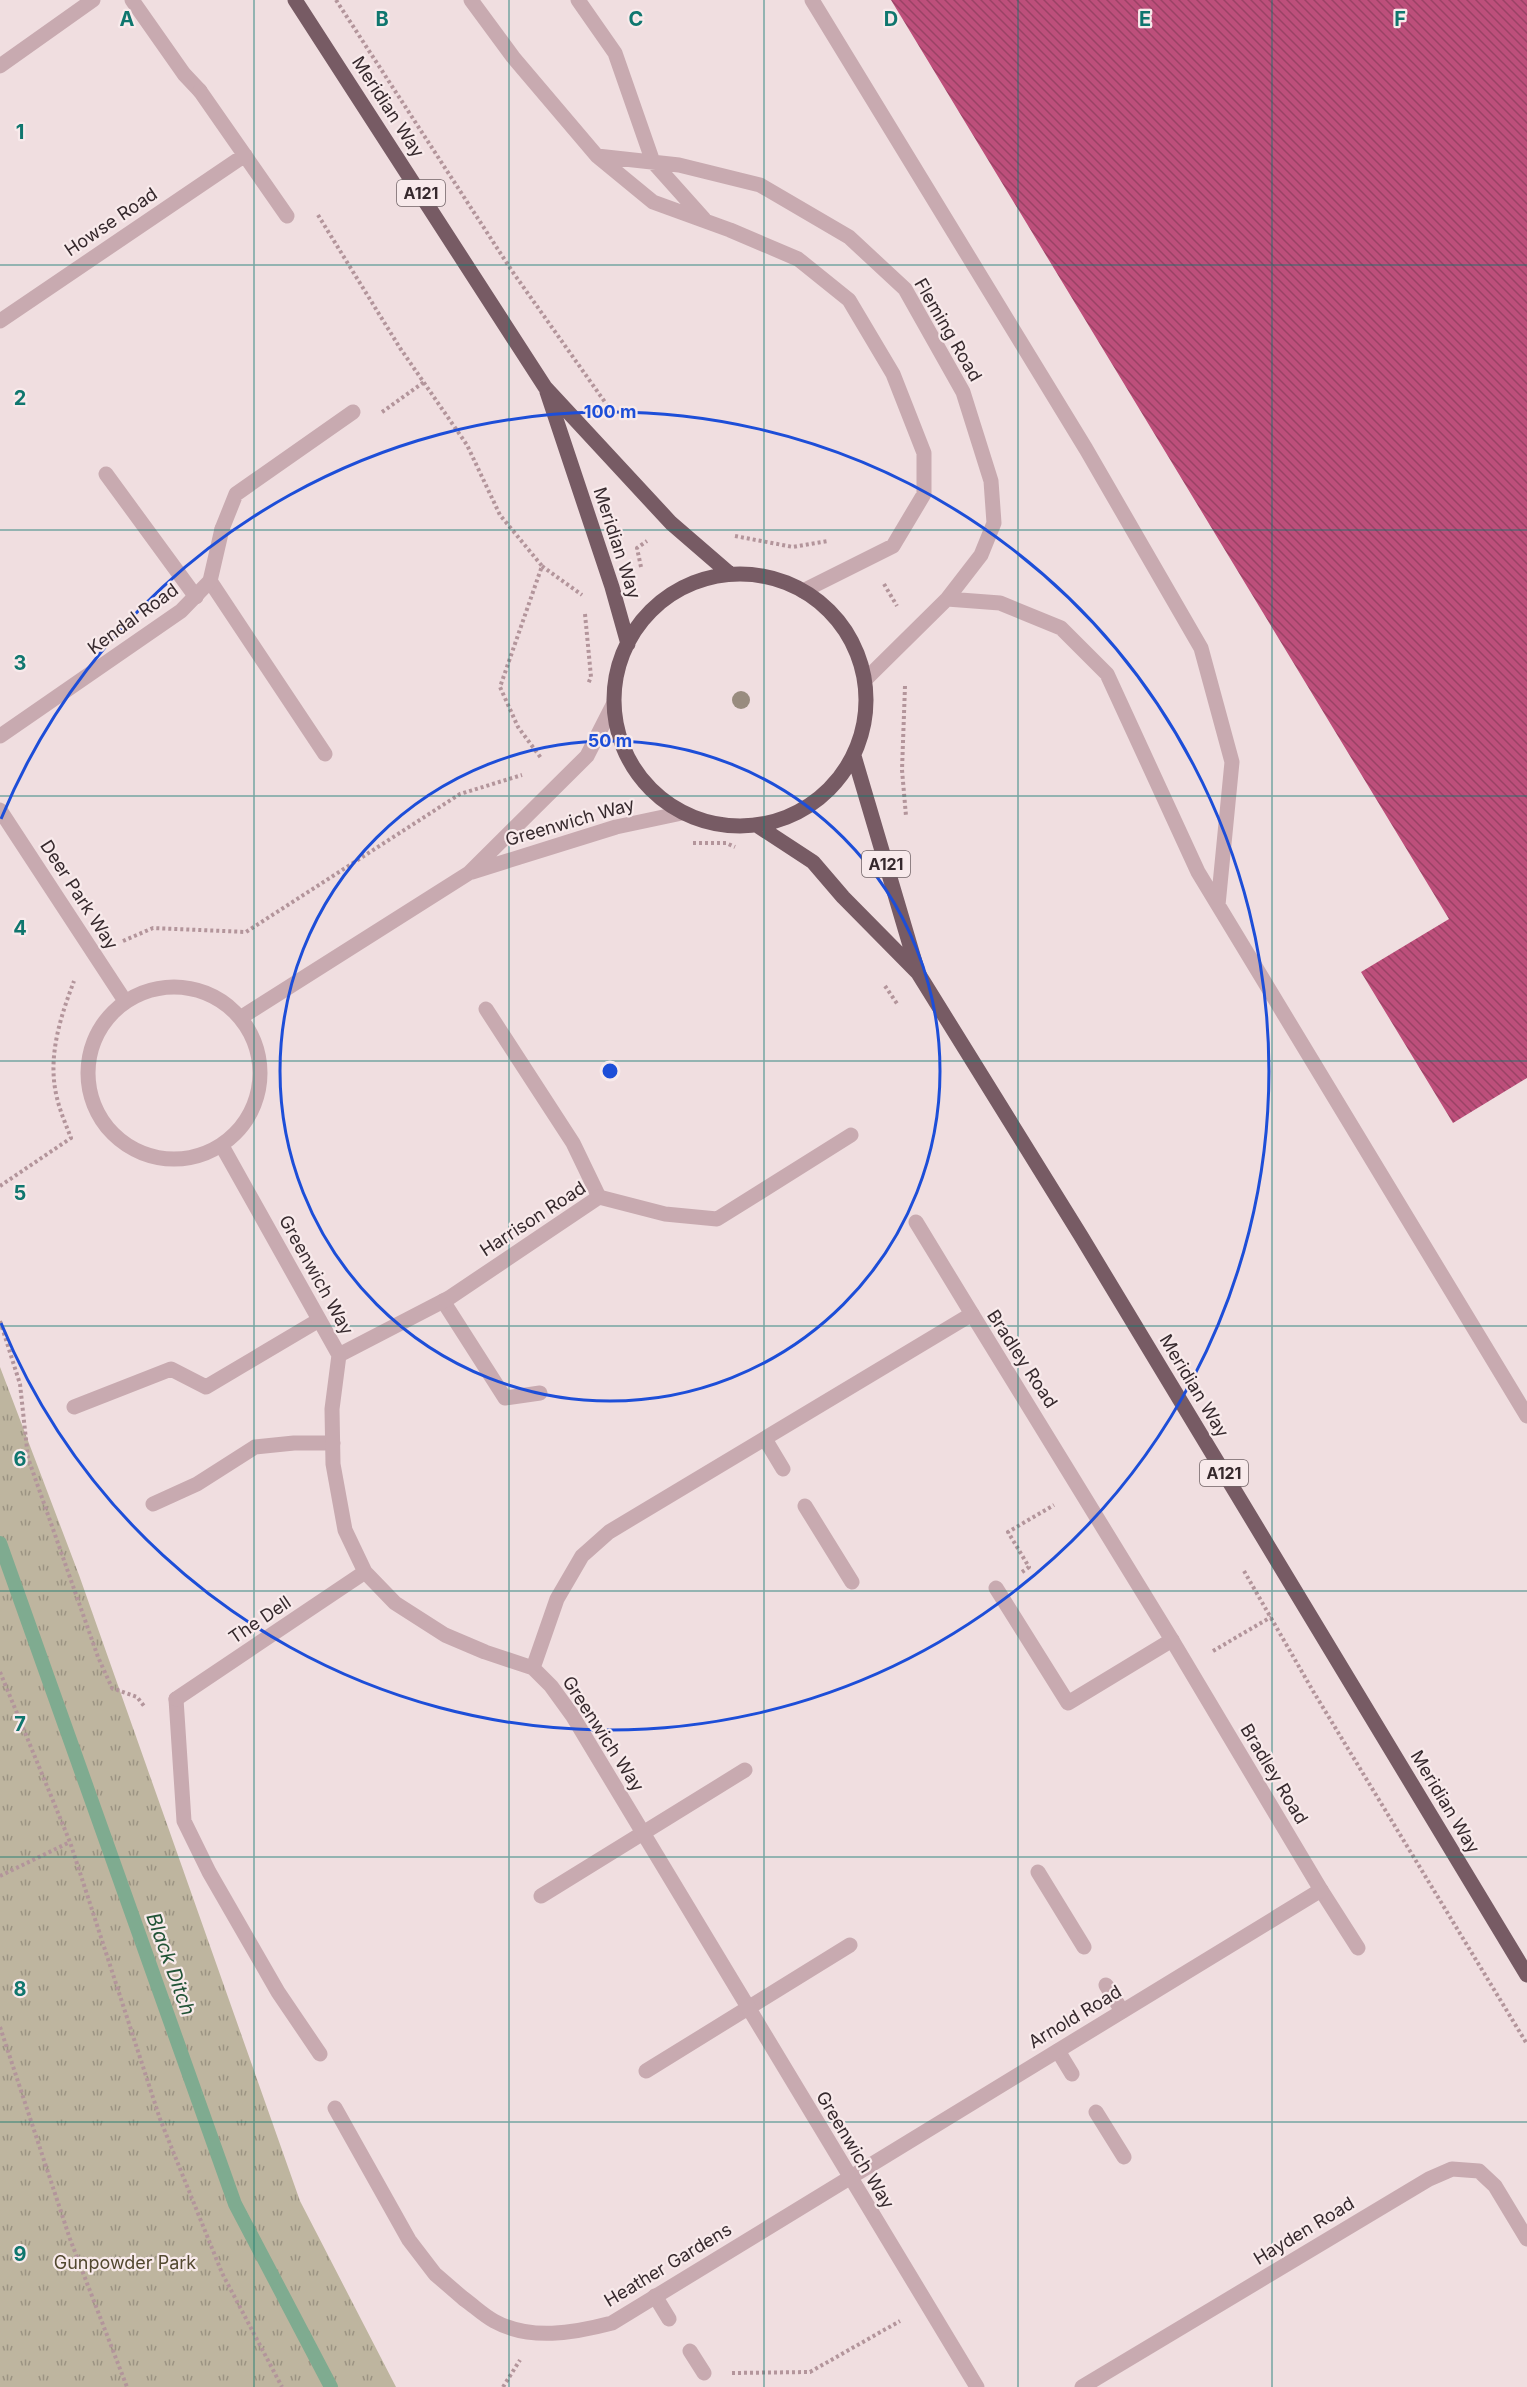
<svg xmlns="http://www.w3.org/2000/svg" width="1527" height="2387" font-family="Inter,sans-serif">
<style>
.grass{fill:url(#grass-tufts)}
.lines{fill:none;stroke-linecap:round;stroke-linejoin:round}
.stream{stroke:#7fab90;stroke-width:14}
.building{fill:url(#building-back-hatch)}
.path{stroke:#b3959b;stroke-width:4;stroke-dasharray:3 3;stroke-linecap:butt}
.service{stroke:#c8aab0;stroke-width:15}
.minor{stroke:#c8aab0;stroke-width:15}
.primary{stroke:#775b64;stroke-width:15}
.tree{fill:#998c7f}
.grid{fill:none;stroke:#0f766e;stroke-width:1.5;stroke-opacity:0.55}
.ring{fill:none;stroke:#1d4ed8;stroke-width:3}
.labels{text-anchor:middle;stroke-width:4.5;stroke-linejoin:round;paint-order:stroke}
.shield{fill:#f8eaeb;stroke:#706366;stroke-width:1.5}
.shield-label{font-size:16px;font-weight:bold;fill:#36292d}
.street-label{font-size:18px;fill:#36292d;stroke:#f8eaeb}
.park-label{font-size:18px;fill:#52482f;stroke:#f8eaeb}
.water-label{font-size:20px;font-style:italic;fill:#225437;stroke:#f8eaeb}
.grid-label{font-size:20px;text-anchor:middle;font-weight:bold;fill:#0f766e;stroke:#f8eaeb;stroke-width:4.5;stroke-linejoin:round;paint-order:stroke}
.centre{fill:#1d4ed8;stroke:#f8eaeb;stroke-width:3}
.ring-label{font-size:18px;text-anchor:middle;font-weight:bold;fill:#1d4ed8;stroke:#f8eaeb;stroke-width:4.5;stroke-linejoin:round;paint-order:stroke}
</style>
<defs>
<pattern id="grass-tufts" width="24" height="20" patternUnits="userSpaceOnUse" patternTransform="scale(1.5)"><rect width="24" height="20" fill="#beb59f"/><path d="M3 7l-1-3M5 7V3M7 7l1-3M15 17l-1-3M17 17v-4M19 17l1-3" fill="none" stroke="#9b9382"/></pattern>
<pattern id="building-back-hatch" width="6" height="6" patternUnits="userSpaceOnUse" patternTransform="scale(1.5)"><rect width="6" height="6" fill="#bd4f7b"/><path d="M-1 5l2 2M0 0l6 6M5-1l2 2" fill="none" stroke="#9a4265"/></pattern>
</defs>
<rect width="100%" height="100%" fill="#f0dee0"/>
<path class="grass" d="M 0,1367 L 79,1575 L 300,2201 L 396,2387 L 0,2387 Z"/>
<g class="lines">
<path class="stream" d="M 0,1543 L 235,2204 L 331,2387"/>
</g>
<path class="building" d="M 891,0 L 1527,0 L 1527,1078 L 1453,1123 L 1361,972 L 1449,919 Z"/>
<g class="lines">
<path class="path" d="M 336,0 L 512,271 L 607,405
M 318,215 L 400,348 L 467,445 L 500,515 L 542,566 L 500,687 L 518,727 L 541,758
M 382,412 L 424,382
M 735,536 L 793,547 L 828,541
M 542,566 L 582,595
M 641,567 L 637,548 L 647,541
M 884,584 L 897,606
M 585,614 L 591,677 L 588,684
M 905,686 L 902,770 L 906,816
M 693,843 L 726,843 L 735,847
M 123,941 L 153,928 L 246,932 L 460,794 L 522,775
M 885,986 L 898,1005
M 0,1186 L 71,1138 C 66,1125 60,1111 57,1098 C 47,1058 60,1018 74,981
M 0,1321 L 20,1384 L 28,1458 L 98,1657 L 112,1688 L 137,1697 L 144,1706
M 1244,1571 L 1313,1691 L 1527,2044
M 1022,1572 L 1029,1567 L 1008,1532 L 1054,1505
M 1213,1651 L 1271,1617
M 0,1672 L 70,1842 L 160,2119 L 222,2273 L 282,2387
M 0,1876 L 70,1842
M 0,2027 L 70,2239 L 127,2387
M 732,2373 L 810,2372 L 900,2321
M 503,2387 L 520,2360"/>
<path class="service" d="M 132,0 L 184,74 L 200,91
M 471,0 L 513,57 L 597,156 L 653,202 L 730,230 L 798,259 L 849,300 L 893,374 L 924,453 L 924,494 L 893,546 L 803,591
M 578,0 L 615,53 L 653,162 L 704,219
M 812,0 L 1086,449 L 1201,648 L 1232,762 L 1218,905
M 0,66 L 93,0
M 597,156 L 679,165 L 760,185 L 849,237 L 905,289 L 963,392 L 991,481 L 994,523 L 981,555 L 947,599 L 865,680
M 106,474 L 196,597
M 222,529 L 236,494 L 353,412
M 210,581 L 325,754
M 947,599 L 1000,603 L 1061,628 L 1107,674 L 1198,872 L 1527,1416
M 486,1009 L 573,1143 L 599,1197
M 916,1222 L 972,1314
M 443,1301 L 505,1398 L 540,1393
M 74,1407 L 171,1369 L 206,1387 L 319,1320
M 765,1439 L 783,1469
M 153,1504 L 197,1484 L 255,1447 L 294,1443 L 333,1443
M 805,1506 L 852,1582
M 996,1588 L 1068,1703 L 1172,1640
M 176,1699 L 184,1821 L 209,1872 L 278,1992 L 320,2054
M 1038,1872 L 1084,1947
M 1321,1890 L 1358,1948
M 541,1896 L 745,1770
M 1106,1985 L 1122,2011
M 1058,2051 L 1072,2074
M 646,2071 L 850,1945
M 335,2108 L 409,2240 L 435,2274 L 464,2299
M 1096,2112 L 1124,2157
M 655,2296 L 669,2319
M 690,2351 L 704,2373"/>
<path class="minor" d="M 200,91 L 287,216
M 0,321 L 245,155
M 0,736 L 181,611 L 210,581 L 222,529
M 0,810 L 125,1001
M 472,872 L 616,827 L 682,813
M88 1073a86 86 0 1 1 172 0a86 86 0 1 1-172 0Z
M 240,1018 L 469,873 L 587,756 L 613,705
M 222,1146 L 339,1355 L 332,1409 L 333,1464 L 345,1530 L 365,1572 L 395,1603 L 445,1635 L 485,1652 L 533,1668 L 551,1686 L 572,1715 L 977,2387
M 339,1355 L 449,1298 L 599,1197 L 665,1214 L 717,1219 L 851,1135
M 176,1699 L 365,1572
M 464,2299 C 474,2306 483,2315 494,2321 C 530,2341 574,2333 612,2323 L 1321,1890 L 1172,1640 L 972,1314 L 609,1532 L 582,1556 L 557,1599 L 533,1668
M 1082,2387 L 1429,2179 L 1452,2169 L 1479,2171 L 1495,2186 L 1527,2239"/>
<path class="primary" d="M 295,0 L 545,387 L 671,523 L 730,574
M 547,392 L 612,587 L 628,644
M614 700a126 126 0 1 1 252 0a126 126 0 1 1-252 0Z
M 854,756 L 917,969
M 758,826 L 813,862 L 843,897 L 918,973 L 1081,1236 L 1527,1975"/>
</g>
<circle class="tree" cx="741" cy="700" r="9"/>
<path class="grid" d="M 254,0 L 254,2387M 509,0 L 509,2387M 764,0 L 764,2387M 1018,0 L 1018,2387M 1272,0 L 1272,2387M 0,265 L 1527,265M 0,530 L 1527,530M 0,796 L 1527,796M 0,1061 L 1527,1061M 0,1326 L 1527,1326M 0,1591 L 1527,1591M 0,1857 L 1527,1857M 0,2122 L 1527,2122"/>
<g class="ring">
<circle cx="610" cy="1071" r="330"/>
<path d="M1 819A659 659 0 1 1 1 1323"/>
</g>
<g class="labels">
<g class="shield">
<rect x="397" y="180" width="48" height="26" rx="4.5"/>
<rect x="862" y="851" width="48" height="26" rx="4.5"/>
<rect x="1200" y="1460" width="48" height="26" rx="4.5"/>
</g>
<g class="shield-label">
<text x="421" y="199">A121</text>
<text x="886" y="870">A121</text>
<text x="1224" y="1479">A121</text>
</g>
<g class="street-label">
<text transform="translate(388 107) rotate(57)" y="6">Meridian Way</text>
<text transform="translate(111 222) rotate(-34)" y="6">Howse Road</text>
<text transform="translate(948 330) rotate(60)" y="6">Fleming Road</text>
<text transform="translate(617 543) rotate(72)" y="6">Meridian Way</text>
<text transform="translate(133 619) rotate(-36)" y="6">Kendal Road</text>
<text transform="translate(570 822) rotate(-16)" y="6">Greenwich Way</text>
<text transform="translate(79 895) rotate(57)" y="6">Deer Park Way</text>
<text transform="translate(533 1219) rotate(-33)" y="6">Harrison Road</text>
<text transform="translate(316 1275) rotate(61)" y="6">Greenwich Way</text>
<text transform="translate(1022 1359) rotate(57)" y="6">Bradley Road</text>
<text transform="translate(1194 1386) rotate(59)" y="6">Meridian Way</text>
<text transform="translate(260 1620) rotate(-34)" y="6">The Dell</text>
<text transform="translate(603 1734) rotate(57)" y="6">Greenwich Way</text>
<text transform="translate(1274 1774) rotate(59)" y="6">Bradley Road</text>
<text transform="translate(1445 1802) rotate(59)" y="6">Meridian Way</text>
<text transform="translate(1075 2017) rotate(-31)" y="6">Arnold Road</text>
<text transform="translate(855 2150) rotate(59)" y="6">Greenwich Way</text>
<text transform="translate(1304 2231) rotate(-31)" y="6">Hayden Road</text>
<text transform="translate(668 2265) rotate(-31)" y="6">Heather Gardens</text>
</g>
<g class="park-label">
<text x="125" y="2269">Gunpowder Park</text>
</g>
<g class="water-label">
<text transform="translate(171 1964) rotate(70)" y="7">Black Ditch</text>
</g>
</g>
<g class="grid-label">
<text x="127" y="26">A</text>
<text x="382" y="26">B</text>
<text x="636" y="26">C</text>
<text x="891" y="26">D</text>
<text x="1145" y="26">E</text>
<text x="1400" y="26">F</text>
<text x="20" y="139">1</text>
<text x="20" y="405">2</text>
<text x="20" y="670">3</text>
<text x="20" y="935">4</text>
<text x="20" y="1200">5</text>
<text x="20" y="1466">6</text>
<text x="20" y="1731">7</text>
<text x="20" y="1996">8</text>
<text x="20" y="2261">9</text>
</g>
<circle cx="610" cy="1071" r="9" class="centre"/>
<g class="ring-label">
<text x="610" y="418">100 m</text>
<text x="610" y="747">50 m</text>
</g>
</svg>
